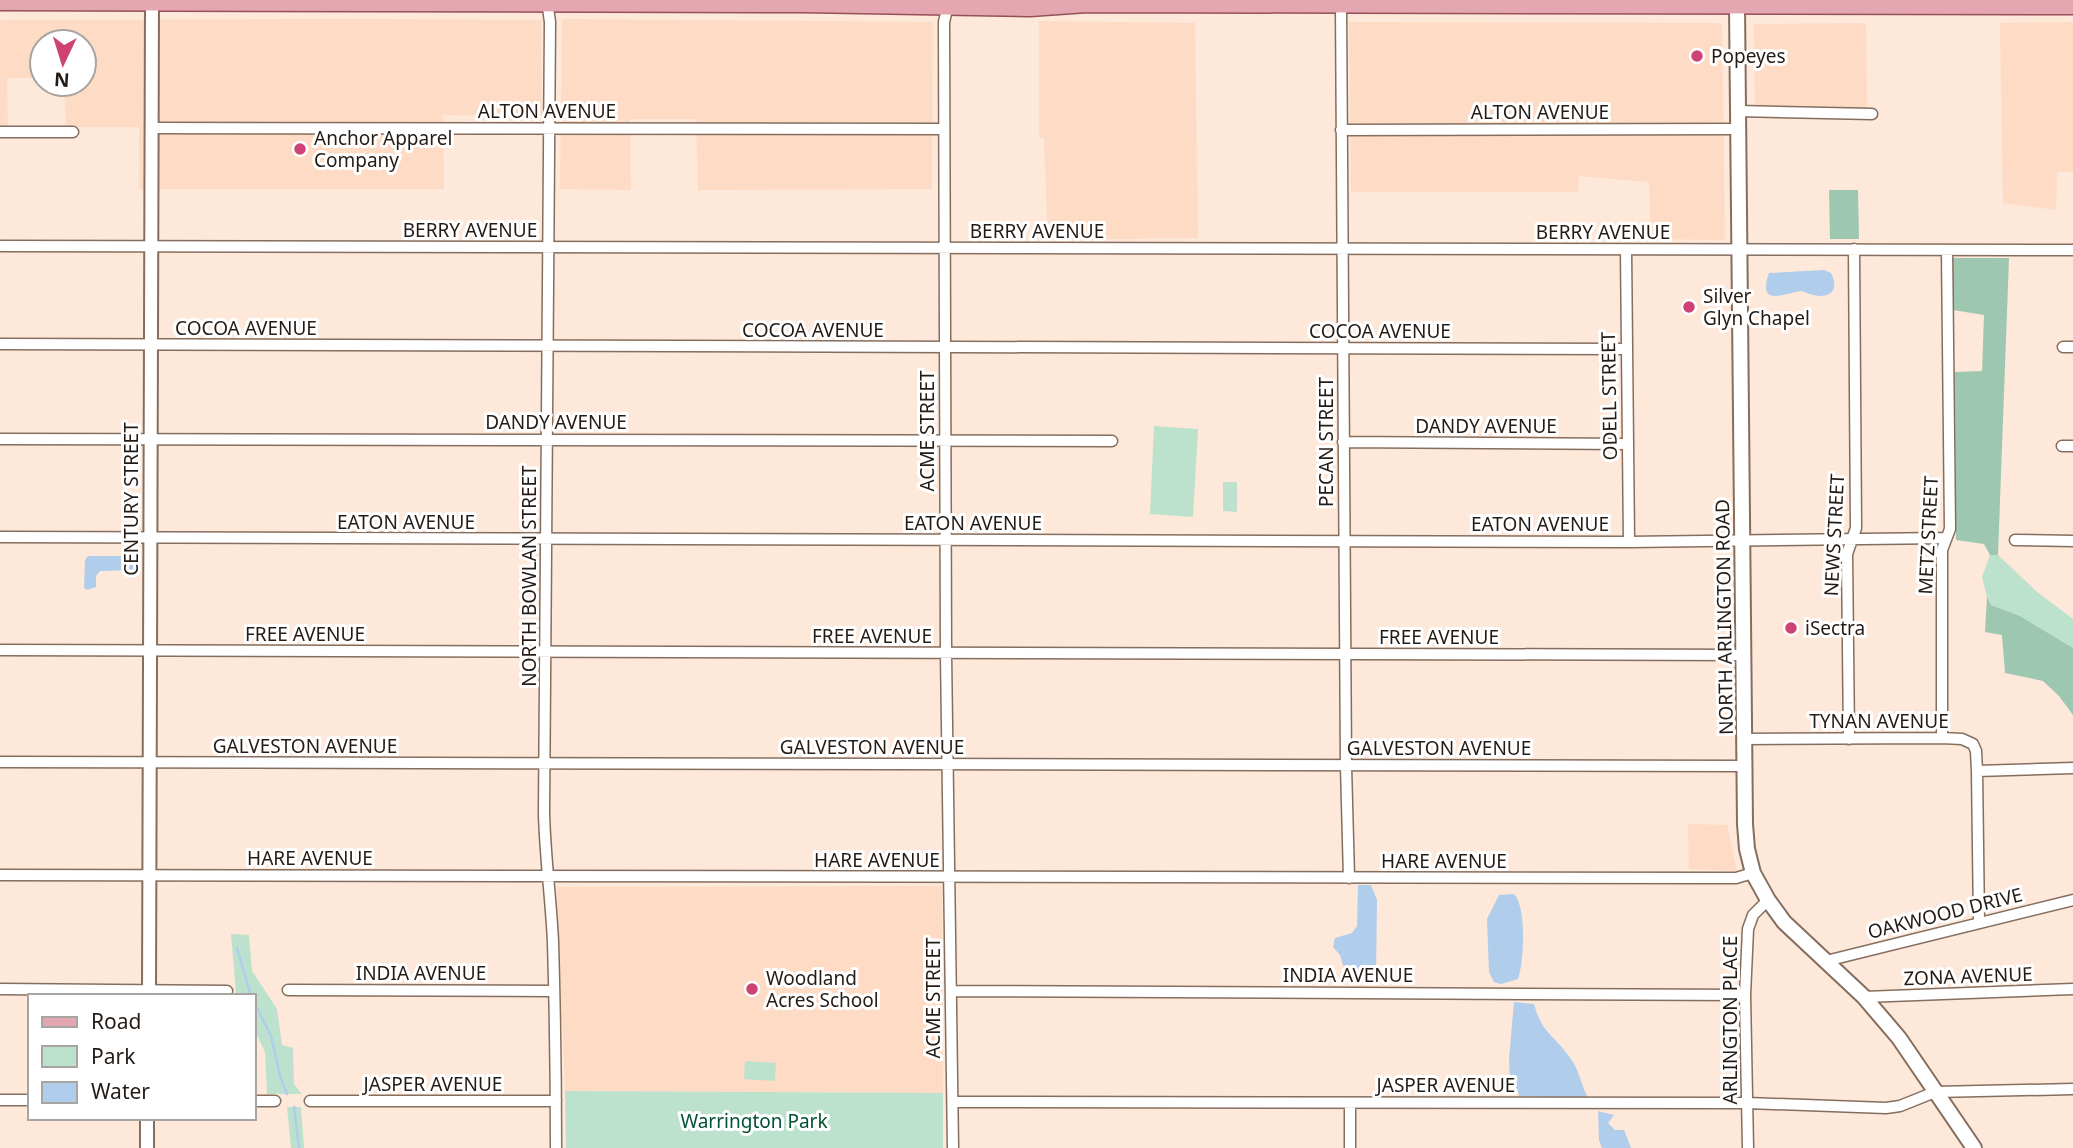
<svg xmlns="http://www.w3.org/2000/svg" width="2073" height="1148" font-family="'Noto Sans',sans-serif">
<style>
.built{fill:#fddbc5}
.green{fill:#bce2cd}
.forest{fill:#9ec7b1}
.water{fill:#b0cdec}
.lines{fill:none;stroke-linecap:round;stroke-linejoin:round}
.stream{stroke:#b0cdec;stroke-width:2.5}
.minor-casing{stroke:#856e5e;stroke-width:13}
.tertiary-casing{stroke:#856e5e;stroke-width:16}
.secondary-casing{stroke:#856e5e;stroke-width:18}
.primary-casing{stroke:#955059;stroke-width:19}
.minor{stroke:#fff;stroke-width:10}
.tertiary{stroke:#fff;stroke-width:12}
.secondary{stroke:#fff;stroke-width:14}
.primary{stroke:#e4a7b1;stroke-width:16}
.poi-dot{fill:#ce4276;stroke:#fff;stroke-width:2.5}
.labels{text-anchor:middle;stroke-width:6;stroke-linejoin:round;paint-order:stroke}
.poi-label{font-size:19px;fill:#241b15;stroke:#fff;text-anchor:start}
.street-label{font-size:19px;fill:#241b15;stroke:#fff}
.park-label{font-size:19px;fill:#025135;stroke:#fff}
</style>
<rect width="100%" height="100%" fill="#fde8d9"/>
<path class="built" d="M 356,19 L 541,20 L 542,116 L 443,115 L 444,189 L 139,189 L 139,127 L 66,127 L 64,84 L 84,84 L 84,42 L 42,42 L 42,78 L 7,78 L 8,137 L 0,137 L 0,20 Z
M 562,19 L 933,22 L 932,189 L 698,190 L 696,119 L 630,119 L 631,190 L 560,189 Z
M 1039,21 L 1195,23 L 1198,238 L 1048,240 L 1044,139 L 1039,138 Z
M 1349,22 L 1722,23 L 1725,240 L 1651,239 L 1649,182 L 1579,176 L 1578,192 L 1351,192 Z
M 2073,22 L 2073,172 L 2057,172 L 2056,210 L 2003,203 L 2000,23 Z
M 1866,23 L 1867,108 L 1755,108 L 1754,24 Z
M 1688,824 L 1727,825 L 1737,871 L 1689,869 Z
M 942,886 L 943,1093 L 565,1091 L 557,887 Z"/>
<path class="green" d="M 1154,426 L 1198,429 L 1193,517 L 1150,514 Z
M 1223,482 L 1237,482 L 1237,512 L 1223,511 Z
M 1990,555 L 1998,555 L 2036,591 L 2073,619 L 2073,648 L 2020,616 L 1991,605 L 1987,597 L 1982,577 Z
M 231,934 L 249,935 L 252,971 L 277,1009 L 282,1045 L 293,1048 L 294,1084 L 302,1094 L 267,1094 L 265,1052 L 254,1029 L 254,996 L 238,996 L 236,993 Z
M 745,1061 L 776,1063 L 775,1081 L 744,1079 Z
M 565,1091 L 943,1093 L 943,1148 L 566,1148 Z
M 287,1107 L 301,1107 L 304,1148 L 291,1148 Z"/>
<path class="forest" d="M 1829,190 L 1858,190 L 1859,239 L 1830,239 Z
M 1953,258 L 2009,258 L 1998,555 L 1990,555 L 1984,544 L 1956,540 L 1955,372 L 1982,371 L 1984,315 L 1953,310 Z
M 1987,597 L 1991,605 L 2020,616 L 2073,648 L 2073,715 L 2059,696 L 2043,681 L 2005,673 L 2002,635 L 1985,632 Z"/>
<path class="water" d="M 1824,270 L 1831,273 C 1843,298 1819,300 1802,291 C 1787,292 1756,309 1769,273 Z
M 88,556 L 135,556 L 138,566 L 135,570 L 100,571 L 96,576 L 96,587 L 87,590 L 84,588 L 85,560 Z
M 1358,885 L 1371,885 L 1377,900 L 1376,976 L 1374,981 C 1364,983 1355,984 1347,978 L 1340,955 L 1333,947 L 1335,938 L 1352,933 L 1357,926 Z
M 1514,894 C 1527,907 1524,962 1518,979 L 1501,984 L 1494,982 L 1489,972 L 1487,919 L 1499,895 Z
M 1514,1002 L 1534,1004 C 1542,1033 1551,1032 1568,1055 C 1579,1068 1580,1082 1587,1096 L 1585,1098 L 1519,1096 L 1518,1090 L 1510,1081 L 1509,1059 Z
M 1598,1111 L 1614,1115 L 1608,1123 L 1615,1130 L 1624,1130 L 1631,1148 L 1602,1148 L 1599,1140 Z"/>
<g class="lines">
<path class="stream" d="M 237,948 L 251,996
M 254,1002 L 271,1036 L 280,1076 L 287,1094
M 294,1107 L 299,1148"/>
<g class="minor-casing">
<path id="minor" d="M 547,1 L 550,22 L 544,813 C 545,856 551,899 553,942 C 555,1011 556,1079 556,1148
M 948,5 L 944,22 L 946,654 L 953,1148
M 1341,5 L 1346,766 L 1349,878
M 1738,111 L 1872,114
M 152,128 L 943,129
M 1341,130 L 1738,129
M 0,132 L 73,132
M 0,246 L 2073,250
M 1626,250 L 1629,542
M 0,344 L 1626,349
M 2063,347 L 2073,347
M 0,439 L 1112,441
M 1343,442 L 1627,444
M 2062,446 L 2073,446
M 0,537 L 1629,542 L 1946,538
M 2015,540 L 2073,541
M 0,650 L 1743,655
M 1942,738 L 1942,550 L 1950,529 L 1947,250
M 1744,739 L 1942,738 L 1962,739 L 1973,744 L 1976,751 L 1977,771 L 1979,923
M 1849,739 L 1847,554 L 1856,528 L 1854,249
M 0,762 L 1744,766
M 1977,771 L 2073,768
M 0,875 L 1723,878 L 1736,878 L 1753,873
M 1826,961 L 2073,900
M 0,989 L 227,991
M 288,990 L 554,991
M 951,991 L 1745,995
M 1864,997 L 2073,989
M 0,1100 L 30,1100
M 254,1101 L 275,1101
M 310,1101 L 556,1101
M 953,1102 L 1747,1103 L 1886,1108 L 1900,1106 L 1935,1092 L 2073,1089
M 1350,1148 L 1350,1103
M 1748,1148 L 1745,995 L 1748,929 L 1753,915 L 1768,900"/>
</g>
<g class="tertiary-casing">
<path id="tertiary" d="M 149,996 L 152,2
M 147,1148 L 147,1118"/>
</g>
<g class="secondary-casing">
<path id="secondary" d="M 1737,6 L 1745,824 L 1747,849 L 1753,873 L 1768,900 L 1784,922 L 1864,997 L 1899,1038 L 1974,1148"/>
</g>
<g class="primary-casing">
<path id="primary" d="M 0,2 L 803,4 L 1030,8 L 1087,4 L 2073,6"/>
</g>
<use href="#minor" class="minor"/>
<use href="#tertiary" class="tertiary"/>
<use href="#secondary" class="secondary"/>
<use href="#primary" class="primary"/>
</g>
<g class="poi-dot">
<circle cx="1697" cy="56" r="7"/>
<circle cx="300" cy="149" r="7"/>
<circle cx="1689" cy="307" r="7"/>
<circle cx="1791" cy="628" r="7"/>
<circle cx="752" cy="989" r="7"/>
</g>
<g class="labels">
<g class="poi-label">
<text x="1711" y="63">Popeyes</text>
<text x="314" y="145">Anchor Apparel<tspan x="314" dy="22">Company</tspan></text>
<text x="1703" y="303">Silver<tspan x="1703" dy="22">Glyn Chapel</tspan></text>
<text x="1805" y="635">iSectra</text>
<text x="766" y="985">Woodland<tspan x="766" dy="22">Acres School</tspan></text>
</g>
<g class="street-label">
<text x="547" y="118">ALTON AVENUE</text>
<text x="1540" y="119">ALTON AVENUE</text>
<text x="470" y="237">BERRY AVENUE</text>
<text x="1037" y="238">BERRY AVENUE</text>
<text x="1603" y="239">BERRY AVENUE</text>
<text x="246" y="335">COCOA AVENUE</text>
<text x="813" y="337">COCOA AVENUE</text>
<text x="1380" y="338">COCOA AVENUE</text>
<text transform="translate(1609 396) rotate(-91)" y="7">ODELL STREET</text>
<text x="556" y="429">DANDY AVENUE</text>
<text x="1486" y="433">DANDY AVENUE</text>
<text transform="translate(927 431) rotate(-90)" y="7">ACME STREET</text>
<text transform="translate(1326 442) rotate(-90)" y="7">PECAN STREET</text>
<text transform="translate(131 499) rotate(-90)" y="7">CENTURY STREET</text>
<text x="406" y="529">EATON AVENUE</text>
<text x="973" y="530">EATON AVENUE</text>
<text x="1540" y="531">EATON AVENUE</text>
<text transform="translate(1834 535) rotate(-87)" y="7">NEWS STREET</text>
<text transform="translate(1928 535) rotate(-87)" y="7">METZ STREET</text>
<text transform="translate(529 576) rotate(-90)" y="7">NORTH BOWLAN STREET</text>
<text transform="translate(1724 617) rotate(-91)" y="7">NORTH ARLINGTON ROAD</text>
<text x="305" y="641">FREE AVENUE</text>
<text x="872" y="643">FREE AVENUE</text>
<text x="1439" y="644">FREE AVENUE</text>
<text x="1879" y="728">TYNAN AVENUE</text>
<text x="305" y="753">GALVESTON AVENUE</text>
<text x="872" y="754">GALVESTON AVENUE</text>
<text x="1439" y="755">GALVESTON AVENUE</text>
<text x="310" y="865">HARE AVENUE</text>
<text x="877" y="867">HARE AVENUE</text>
<text x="1444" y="868">HARE AVENUE</text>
<text transform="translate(1945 913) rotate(-14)" y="7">OAKWOOD DRIVE</text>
<text x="421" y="980">INDIA AVENUE</text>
<text x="1348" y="982">INDIA AVENUE</text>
<text transform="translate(1968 976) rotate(-2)" y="7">ZONA AVENUE</text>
<text transform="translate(933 998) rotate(-90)" y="7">ACME STREET</text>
<text transform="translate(1730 1020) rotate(-90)" y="7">ARLINGTON PLACE</text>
<text x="433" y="1091">JASPER AVENUE</text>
<text x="1446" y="1092">JASPER AVENUE</text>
</g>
<g class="park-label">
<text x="754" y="1128">Warrington Park</text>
</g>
</g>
<rect x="28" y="994" width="228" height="126" fill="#ffffff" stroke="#a7a4a1" stroke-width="2"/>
<rect x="42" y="1017" width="35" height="10" fill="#e4a7b1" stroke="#a7a4a1" stroke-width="2"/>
<text x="91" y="1029" font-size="21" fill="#241b15">Road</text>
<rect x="42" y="1046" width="35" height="21" fill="#bce2cd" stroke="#a7a4a1" stroke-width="2"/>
<text x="91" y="1064" font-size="21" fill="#241b15">Park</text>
<rect x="42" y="1082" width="35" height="21" fill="#b0cdec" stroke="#a7a4a1" stroke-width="2"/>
<text x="91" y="1099" font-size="21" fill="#241b15">Water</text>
<g transform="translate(63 63) rotate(184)"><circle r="33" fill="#ffffff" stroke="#a7a4a1" stroke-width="2"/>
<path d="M0-5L12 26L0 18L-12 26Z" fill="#ce4276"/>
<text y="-10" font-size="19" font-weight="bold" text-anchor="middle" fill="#241b15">N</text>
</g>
</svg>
